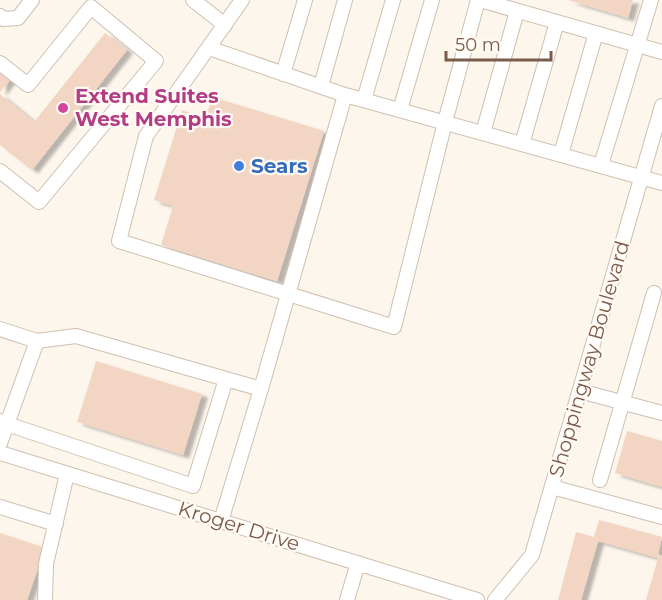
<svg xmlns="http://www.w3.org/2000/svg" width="662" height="600" font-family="Montserrat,sans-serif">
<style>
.building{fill:#f3d5c3;filter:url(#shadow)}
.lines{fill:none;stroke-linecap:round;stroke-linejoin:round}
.minor-casing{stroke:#d1beb0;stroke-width:16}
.minor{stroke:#fff;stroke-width:14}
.hotel-dot{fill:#d1479c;stroke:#fffaf3;stroke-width:2}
.shop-dot{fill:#3f7fe0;stroke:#fffaf3;stroke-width:2}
.labels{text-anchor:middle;stroke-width:4.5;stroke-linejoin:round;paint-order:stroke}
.hotel-label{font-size:20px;font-weight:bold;fill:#b23c85;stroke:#fffaf3;text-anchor:start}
.shop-label{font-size:20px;font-weight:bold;fill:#366cbe;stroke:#fffaf3;text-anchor:start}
.street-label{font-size:20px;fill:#7a5c4d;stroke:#fffaf3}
</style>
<defs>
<filter id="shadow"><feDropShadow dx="6" dy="3.5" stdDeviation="1.5" flood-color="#0004"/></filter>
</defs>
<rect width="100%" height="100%" fill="#fdf6ec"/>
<path class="building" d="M 568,0 L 633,0 L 628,18 Z
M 105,33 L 127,50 L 32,170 L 0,145 L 0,94 L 34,122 Z
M 0,70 L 11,79 L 0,92 Z
M 212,97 L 324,131 L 277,281 L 161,245 L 173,206 L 154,200 L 182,110 L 206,118 Z
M 96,361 L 202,394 L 183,455 L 77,422 Z
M 627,431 L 662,441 L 662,487 L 615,473 Z
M 599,520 L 662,537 L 658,554 L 662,556 L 662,600 L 646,600 L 658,558 L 598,541 L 581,600 L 558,600 L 576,532 L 594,537 Z
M 0,533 L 45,548 L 27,600 L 0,600 Z"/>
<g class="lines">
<g class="minor-casing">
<path id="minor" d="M 193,0 L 225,25
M 242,0 L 146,136 L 119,241 L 394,327 L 445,122 L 478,0
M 480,0 L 662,52
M 0,16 L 3,19 L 18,18 L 32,0
M 209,48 L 345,95
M 0,63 L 28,85 L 91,7 L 156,61 L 39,202 L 0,171
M 283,74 L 305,0
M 321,86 L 345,0
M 364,100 L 393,0
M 400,110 L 432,0
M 483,133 L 517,11
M 522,144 L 557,22
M 561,154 L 596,33
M 601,165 L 651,0
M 0,329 L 37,341
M 261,389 L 345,95 L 662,183
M 580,391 L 662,413
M 0,421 L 7,424 L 0,443
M 0,453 L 477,600
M 600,480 L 654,293
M 552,487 L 662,517
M 0,507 L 56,524
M 221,521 L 261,389 L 226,379 L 193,486 L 7,424 L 37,341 L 76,336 L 226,379
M 45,600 L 46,564 L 67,474
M 347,600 L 358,563
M 495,600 L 532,555 L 662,106"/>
</g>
<use href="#minor" class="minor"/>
</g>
<circle class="hotel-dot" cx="63" cy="108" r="6"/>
<circle class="shop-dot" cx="239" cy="166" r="6"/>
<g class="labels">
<g class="hotel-label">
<text x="75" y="103">Extend Suites<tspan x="75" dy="23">West Memphis</tspan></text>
</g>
<g class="shop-label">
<text x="251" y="173">Sears</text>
</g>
<g class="street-label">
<text transform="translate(589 359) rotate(-74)" y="7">Shoppingway Boulevard</text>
<text transform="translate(239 526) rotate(17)" y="7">Kroger Drive</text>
</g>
</g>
<path d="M446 51v9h105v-9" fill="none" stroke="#7a5c4d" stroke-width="3"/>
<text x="455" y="51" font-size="18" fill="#7a5c4d" stroke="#fffaf3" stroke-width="4.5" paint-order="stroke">50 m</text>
</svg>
